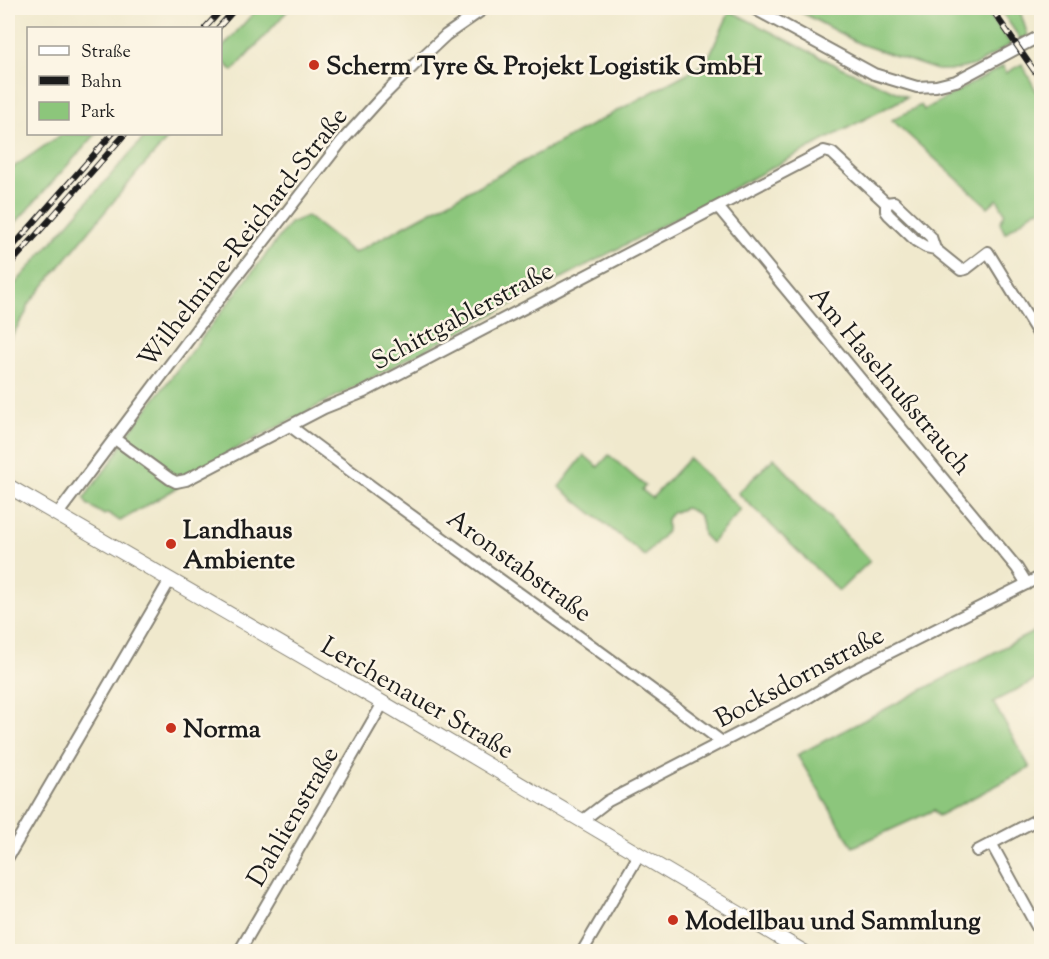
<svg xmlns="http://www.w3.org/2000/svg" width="1049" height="959" font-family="'Sorts Mill Goudy',serif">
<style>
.green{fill:#8cc67b;stroke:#54714c;stroke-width:1.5}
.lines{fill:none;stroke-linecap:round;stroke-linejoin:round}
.minor-casing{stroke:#868274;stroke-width:14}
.major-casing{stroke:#868274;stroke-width:16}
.minor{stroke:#fff;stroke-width:10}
.major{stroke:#fff;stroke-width:14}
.rail-casing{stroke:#1c1c1c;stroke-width:6}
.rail{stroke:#fcf5e5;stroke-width:4;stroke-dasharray:11;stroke-linecap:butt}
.poi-dot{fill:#c8321e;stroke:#fcf5e5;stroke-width:2}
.labels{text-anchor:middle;stroke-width:5;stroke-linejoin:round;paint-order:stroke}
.poi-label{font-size:26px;font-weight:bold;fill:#1c1c1c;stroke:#fcf5e5;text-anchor:start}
.street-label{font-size:26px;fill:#1c1c1c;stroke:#fcf5e5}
</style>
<rect width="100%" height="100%" fill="#fcf5e5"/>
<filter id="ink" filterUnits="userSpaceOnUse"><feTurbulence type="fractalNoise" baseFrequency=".0167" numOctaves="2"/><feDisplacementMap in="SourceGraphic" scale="12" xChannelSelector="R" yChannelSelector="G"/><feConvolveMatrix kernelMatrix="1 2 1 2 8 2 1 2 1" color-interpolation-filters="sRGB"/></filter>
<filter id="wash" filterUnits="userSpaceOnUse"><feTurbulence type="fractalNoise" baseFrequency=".008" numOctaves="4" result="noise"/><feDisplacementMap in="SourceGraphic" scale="24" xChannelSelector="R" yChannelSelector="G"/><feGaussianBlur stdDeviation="1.35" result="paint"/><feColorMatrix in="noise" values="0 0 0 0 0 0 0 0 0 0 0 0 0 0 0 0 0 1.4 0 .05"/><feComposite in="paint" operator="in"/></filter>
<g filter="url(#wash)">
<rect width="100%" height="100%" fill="#f0e9cd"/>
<path class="green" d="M 258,8 L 290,8 L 233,71 L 221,60 L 221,49 Z
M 793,8 L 984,8 L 1011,44 L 976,65 L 954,70 L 937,70 L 860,44 Z
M 999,8 L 1019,8 L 1028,36 L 1021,40 Z
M 730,11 L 834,64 L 907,97 L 230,452 L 175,489 L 120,521 L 108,513 L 104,515 L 87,504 L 84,498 L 114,458 L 130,431 L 290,223 L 307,216 L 354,253 L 706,63 Z
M 1022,64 L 1041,100 L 1041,210 L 1035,211 L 1005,233 L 1000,223 L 1005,213 L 997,199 L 988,207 L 892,120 L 921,105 L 924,110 L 1003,66 L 1006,73 Z
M 62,134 L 96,134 L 8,231 L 8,171 Z
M 147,134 L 172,134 L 137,173 L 27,306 L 26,313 L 8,342 L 8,292 Z
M 584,455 L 598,467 L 609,455 L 645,486 L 642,490 L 652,498 L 689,458 L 741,510 L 711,543 L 703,535 C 701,518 703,514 685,508 L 672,513 L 667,519 L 667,531 L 645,556 L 559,487 Z
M 774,458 L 870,561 L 839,591 L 738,493 Z
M 1041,628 L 1041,677 L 993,702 L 1030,768 L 938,816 L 934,810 L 853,847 L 797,755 Z"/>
</g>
<g filter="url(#ink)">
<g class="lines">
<g class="minor-casing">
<path id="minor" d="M 753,8 L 874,74 L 917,87 L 936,86 L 956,81 L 1042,35
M 886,203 L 894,202 L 931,237 L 935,249
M 718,207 L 1017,568 L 1027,584
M 290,426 C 433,534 580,634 722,742
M 115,439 L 170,479 L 176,482 L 186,480 L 324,408 L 364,392 L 824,151 L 832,153 L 886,203 L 886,211 L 889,215 L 916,241 L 926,247 L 935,249 L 961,270 L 966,269 L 988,252 L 1042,340
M 57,515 L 220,298 L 341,142 L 380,99 L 415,64 L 446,35 L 485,8
M 582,821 L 608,801 L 809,697 L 847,674 L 1042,576
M 991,843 L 1042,936
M 977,851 L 1042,817
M 8,857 L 170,580
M 239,952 L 383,703
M 582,952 L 639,855"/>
</g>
<g class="major-casing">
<path id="major" d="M 8,486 L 383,703 L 804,952"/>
</g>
<use href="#minor" class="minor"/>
<use href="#major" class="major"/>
<g class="rail-casing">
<path id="rail" d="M 991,8 L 1042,82
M 205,28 L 223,8
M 218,28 L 236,8
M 8,252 L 112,134
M 8,267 L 125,134"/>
</g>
<use href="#rail" class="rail"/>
</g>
</g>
<g class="poi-dot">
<circle cx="314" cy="65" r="6"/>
<circle cx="171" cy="544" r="6"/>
<circle cx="171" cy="728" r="6"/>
<circle cx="673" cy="920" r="6"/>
</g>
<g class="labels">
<g class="poi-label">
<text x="326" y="74">Scherm Tyre &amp; Projekt Logistik GmbH</text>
<text x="183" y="538">Landhaus<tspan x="183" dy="30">Ambiente</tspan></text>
<text x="183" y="737">Norma</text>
<text x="685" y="929">Modellbau und Sammlung</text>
</g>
<g class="street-label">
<text transform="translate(242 237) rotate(-52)" y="9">Wilhelmine-Reichard-Straße</text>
<text transform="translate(462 315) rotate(-28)" y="9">Schittgablerstraße</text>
<text transform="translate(891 380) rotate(50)" y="9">Am Haselnußstrauch</text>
<text transform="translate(520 565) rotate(36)" y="9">Aronstabstraße</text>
<text transform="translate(799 676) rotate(-28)" y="9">Bocksdornstraße</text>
<text transform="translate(418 697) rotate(30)" y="9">Lerchenauer Straße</text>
<text transform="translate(292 816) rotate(-60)" y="9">Dahlienstraße</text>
</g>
</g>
<rect width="1049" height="959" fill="none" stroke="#fcf5e5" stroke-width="30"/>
<rect x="27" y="27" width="195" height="108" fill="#fcf5e5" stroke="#a29e95" stroke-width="1.5"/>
<rect x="39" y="46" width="30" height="9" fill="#ffffff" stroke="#a29e95" stroke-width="1.5"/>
<text x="81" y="57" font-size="18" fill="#1c1c1c">Straße</text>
<rect x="39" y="76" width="30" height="9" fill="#1c1c1c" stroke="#a29e95" stroke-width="1.5"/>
<text x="81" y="87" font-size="18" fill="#1c1c1c">Bahn</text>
<rect x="39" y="102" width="30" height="18" fill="#8cc67b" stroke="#a29e95" stroke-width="1.5"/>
<text x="81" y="117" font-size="18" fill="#1c1c1c">Park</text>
</svg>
